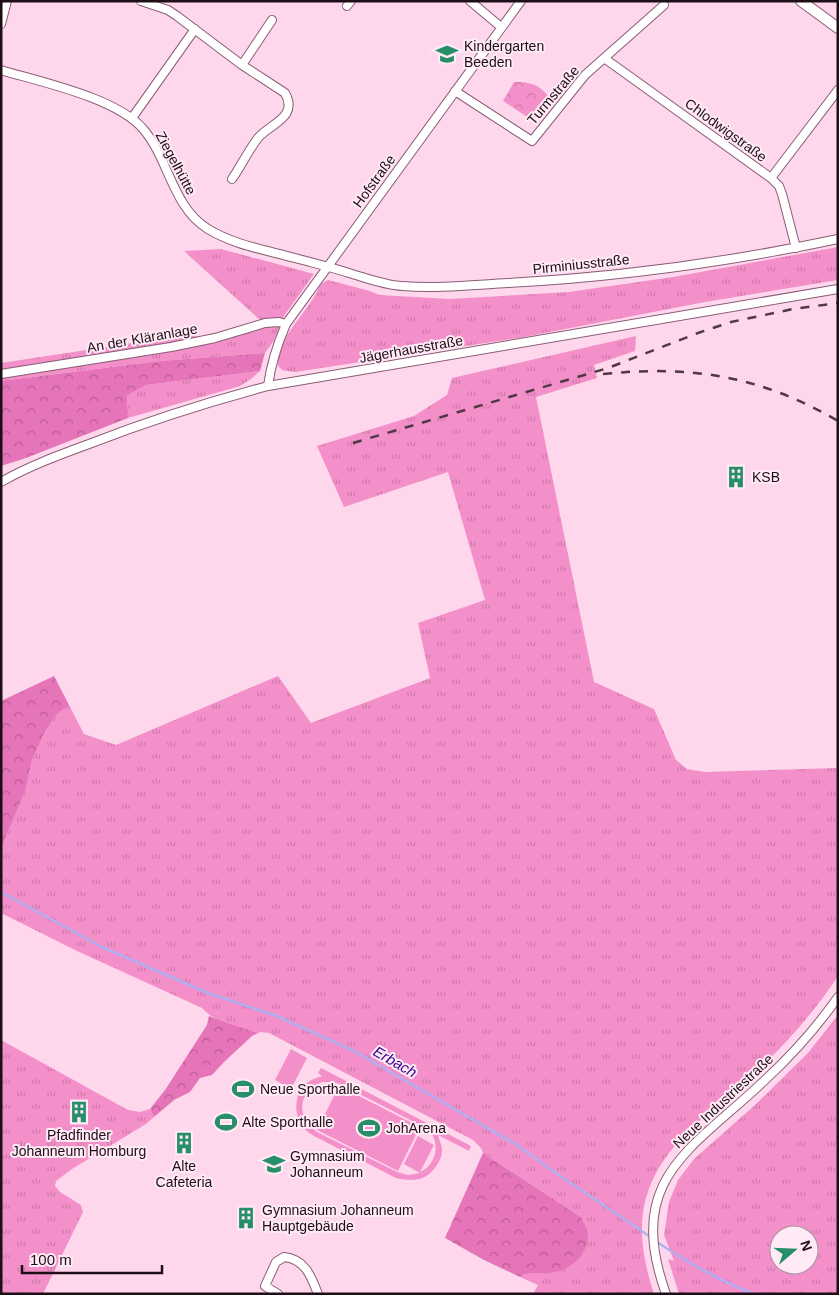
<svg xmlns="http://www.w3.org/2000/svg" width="839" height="1295" font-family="Helvetica,sans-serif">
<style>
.grass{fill:url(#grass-tufts);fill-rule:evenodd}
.forest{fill:url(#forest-crowns)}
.park{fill:url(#park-crowns)}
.pitch{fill:#f38fc9;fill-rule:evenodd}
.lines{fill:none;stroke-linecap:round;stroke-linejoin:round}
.stream{stroke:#b1aff2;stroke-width:2.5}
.street-casing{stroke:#895d75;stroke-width:10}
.secondary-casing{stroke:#895d75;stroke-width:12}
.street{stroke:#fff;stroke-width:8}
.secondary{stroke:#fff;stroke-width:10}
.rail{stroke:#4e3944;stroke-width:2.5;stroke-dasharray:9 9;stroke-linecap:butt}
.labels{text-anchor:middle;stroke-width:4;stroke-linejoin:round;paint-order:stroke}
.poi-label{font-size:14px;fill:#1e0e17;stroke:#ffeaf5;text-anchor:start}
.street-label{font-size:14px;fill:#1e0e17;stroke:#ffeaf5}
.water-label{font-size:15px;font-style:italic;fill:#370791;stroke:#ffeaf5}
</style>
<defs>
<pattern id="grass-tufts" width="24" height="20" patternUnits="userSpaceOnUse" patternTransform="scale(1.25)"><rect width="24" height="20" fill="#f38fc9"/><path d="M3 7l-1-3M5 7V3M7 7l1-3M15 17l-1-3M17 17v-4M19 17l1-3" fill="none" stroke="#d07aac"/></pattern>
<pattern id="forest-crowns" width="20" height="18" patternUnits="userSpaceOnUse" patternTransform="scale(1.25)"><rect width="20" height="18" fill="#e574b8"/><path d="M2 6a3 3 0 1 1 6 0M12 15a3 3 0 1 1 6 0" fill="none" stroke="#b95e95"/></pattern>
<pattern id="park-crowns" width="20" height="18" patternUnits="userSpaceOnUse" patternTransform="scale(1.25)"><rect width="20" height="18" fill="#f38fc9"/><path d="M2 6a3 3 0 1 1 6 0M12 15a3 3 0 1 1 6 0" fill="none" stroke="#d07aac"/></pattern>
</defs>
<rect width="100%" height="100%" fill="#ffd7ec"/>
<path class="grass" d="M 838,247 L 838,280 L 705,302 L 524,337 L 295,372 C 291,371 284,372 280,368 C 276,364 277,355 279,350 C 289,327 311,307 321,284 L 328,280 L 370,291 L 379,295 L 450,299 L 569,292 L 673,277 Z
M 221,249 L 314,274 L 284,316 L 273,342 L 265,353 L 160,361 L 1,381 L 1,363 L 185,335 L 203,337 L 260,320 L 184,251 Z
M 636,336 L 635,351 L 594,365 L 597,378 L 536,397 L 594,682 L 654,709 L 676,760 L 687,769 L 705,772 L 838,768 L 838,976 C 815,1011 785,1045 754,1074 C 732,1095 707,1112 686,1134 C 637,1183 633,1230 654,1294 L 533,1294 L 538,1285 L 520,1277 C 529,1271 540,1273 550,1273 L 581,1217 L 483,1153 L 481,1148 L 473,1140 L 269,1033 L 260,1032 L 258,1033 C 238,1026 216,1024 202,1008 L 77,951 L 1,913 L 1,849 L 26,789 L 32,760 L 44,734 L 56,715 L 69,705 L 84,734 L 116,745 L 278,676 L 311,723 L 430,678 L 418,623 L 485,600 L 448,472 L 344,507 L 317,446 L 414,416 L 447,395 L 452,378 Z
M 260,371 L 251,379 L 240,386 L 128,418 L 127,394 L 146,385 Z
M 838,1015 L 838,1294 L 679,1294 L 668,1259 L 674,1261 L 664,1235 L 669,1202 L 678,1180 L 694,1159 L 755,1105 L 808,1053 ZM 779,1235 L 809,1235 L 809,1265 L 779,1265 Z
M 1,1040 L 128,1110 L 140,1112 L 150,1109 L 154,1117 L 146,1124 L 72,1169 L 56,1181 L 55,1186 L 60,1192 L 81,1205 L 83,1212 L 43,1294 L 1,1294 Z"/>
<path class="forest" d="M 265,353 L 260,371 L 146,385 L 127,395 L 128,418 L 26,458 L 1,466 L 1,381 L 160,361 Z
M 54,676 L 69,705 L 56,715 L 44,734 L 32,760 L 26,789 L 1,849 L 1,701 Z
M 209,1016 L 227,1023 L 258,1033 L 252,1036 L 224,1062 L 212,1075 L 200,1078 L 190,1092 L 174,1100 L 154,1117 L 150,1109 L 165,1090 L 207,1025 Z
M 483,1153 L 581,1217 C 583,1222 588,1230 588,1235 C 587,1257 570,1270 550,1273 C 540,1274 529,1271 520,1277 L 484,1260 L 445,1238 Z"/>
<path class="park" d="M 514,82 C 529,82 539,84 548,96 L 532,120 L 503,101 Z"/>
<path class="pitch" d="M 291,1049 L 307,1058 L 291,1089 L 275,1080 Z
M 321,1068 L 471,1146 L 469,1151 L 438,1135 C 439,1140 442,1145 442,1150 C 442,1156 440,1160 437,1165 C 427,1181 413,1182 396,1178 L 314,1136 C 311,1134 307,1132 305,1129 C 294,1118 293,1096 305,1085 C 309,1080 316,1078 322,1076 L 318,1073 ZM 322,1082 L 331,1082 L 340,1084 L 420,1125 C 423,1127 427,1130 430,1132 C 441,1145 435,1166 420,1172 L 434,1145 L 418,1136 L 404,1164 L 420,1173 L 408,1175 L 397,1172 L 317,1132 C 296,1116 297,1093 322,1082 Z
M 339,1086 L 420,1127 L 398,1171 L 317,1130 Z"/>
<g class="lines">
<path class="stream" d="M 1,892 L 102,947 L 208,993 L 277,1016 L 354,1051 L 517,1145 L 550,1169 L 652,1238
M 657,1242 C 687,1262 719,1281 754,1294"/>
<g class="street-casing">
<path id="street" d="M 141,1 L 168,10 L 177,16 L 242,65 L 285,93 C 299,118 269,124 258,138 C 248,151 241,166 232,179
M 470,1 L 501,27
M 347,6 L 351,1
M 1,24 L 7,1
M 604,58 L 771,178 L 779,186 L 782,194 L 796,248
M 242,65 L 272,20
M 1,70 C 41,82 118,98 144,130 C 169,160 173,208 208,229 C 234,245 266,250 295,258 C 313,263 331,267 349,273 C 366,278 384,285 402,286 C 437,289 473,285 508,283 C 619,277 729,262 838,239
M 455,91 L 532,141 L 585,75 L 664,5
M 132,118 L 195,29
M 771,178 L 838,90
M 1,374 L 171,347 L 215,338 L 265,323 L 279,322 L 286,324
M 268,386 C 271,363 277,345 286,324 L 521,1
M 1,482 C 29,466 59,455 89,444 C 148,421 208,402 268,386 L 838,289
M 278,1294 L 265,1286 L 276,1262 L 284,1257 C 305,1259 311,1276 318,1294
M 666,1294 C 624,1177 692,1150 765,1080 C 792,1055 817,1027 838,997"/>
</g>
<g class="secondary-casing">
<path id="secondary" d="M 801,1 L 838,28"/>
</g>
<use href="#street" class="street"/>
<use href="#secondary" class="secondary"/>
<path class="rail" d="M 603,374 C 692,365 761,376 838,421
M 353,443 L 608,368 L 698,333 L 731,322 L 793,309 L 838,303"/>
</g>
<defs>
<g id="school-bare" transform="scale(1.725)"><path d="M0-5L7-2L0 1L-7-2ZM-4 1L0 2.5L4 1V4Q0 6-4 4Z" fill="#278e6a" stroke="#ffeaf5" stroke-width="2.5" paint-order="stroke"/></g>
<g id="building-bare" transform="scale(1.725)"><path d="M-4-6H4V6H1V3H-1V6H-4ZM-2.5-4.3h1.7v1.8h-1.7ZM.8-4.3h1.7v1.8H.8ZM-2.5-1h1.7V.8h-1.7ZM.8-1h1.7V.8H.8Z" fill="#278e6a" stroke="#ffeaf5" stroke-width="2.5" paint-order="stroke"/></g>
<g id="stadium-bare" transform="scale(1.725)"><path d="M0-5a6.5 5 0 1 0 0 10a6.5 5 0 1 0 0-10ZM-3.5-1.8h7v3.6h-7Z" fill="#278e6a" stroke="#ffeaf5" stroke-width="2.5" paint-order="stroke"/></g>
</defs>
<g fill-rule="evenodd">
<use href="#school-bare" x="447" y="54"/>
<use href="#building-bare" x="736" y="477"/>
<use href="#stadium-bare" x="243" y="1089"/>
<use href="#building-bare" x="79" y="1112"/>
<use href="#stadium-bare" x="226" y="1122"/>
<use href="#stadium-bare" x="369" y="1128"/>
<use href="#building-bare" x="184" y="1143"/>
<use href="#school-bare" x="274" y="1164"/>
<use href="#building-bare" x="246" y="1218"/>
</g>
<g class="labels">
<g class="poi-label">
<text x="464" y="51">Kindergarten<tspan x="464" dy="16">Beeden</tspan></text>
<text x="752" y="482">KSB</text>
<text x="260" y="1094">Neue Sporthalle</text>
<text x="242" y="1127">Alte Sporthalle</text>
<text x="386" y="1133">JohArena</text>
<text x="79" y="1140" text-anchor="middle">Pfadfinder<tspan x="79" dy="16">Johanneum Homburg</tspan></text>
<text x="290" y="1161">Gymnasium<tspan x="290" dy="16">Johanneum</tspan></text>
<text x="184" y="1171" text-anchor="middle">Alte<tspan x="184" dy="16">Cafeteria</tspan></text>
<text x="262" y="1215">Gymnasium Johanneum<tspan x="262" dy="16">Hauptgebäude</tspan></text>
</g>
<g class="street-label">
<text transform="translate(553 95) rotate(-50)" y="5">Turmstraße</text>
<text transform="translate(726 130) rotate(36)" y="5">Chlodwigstraße</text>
<text transform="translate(176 163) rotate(62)" y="5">Ziegelhütte</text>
<text transform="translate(374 181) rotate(-54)" y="5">Hofstraße</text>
<text transform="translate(581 264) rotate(-6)" y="5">Pirminiusstraße</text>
<text transform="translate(142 338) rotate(-10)" y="5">An der Kläranlage</text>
<text transform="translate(411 349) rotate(-10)" y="5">Jägerhausstraße</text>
<text transform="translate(723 1101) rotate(-43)" y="5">Neue Industriestraße</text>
</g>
<g class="water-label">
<text transform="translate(395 1062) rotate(30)" y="5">Erbach</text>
</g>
</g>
<rect width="839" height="1295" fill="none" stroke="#1e0e17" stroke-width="5"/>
<g transform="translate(794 1250) rotate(71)"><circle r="24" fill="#ffeaf5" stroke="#a5929c"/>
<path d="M0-4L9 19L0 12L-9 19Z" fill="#278e6a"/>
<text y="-8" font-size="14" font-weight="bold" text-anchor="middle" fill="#1e0e17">N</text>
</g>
<path d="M22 1265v8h140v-8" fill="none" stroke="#1e0e17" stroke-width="2.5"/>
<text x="30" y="1265" font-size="15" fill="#1e0e17" stroke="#ffeaf5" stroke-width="4" paint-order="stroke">100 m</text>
</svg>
